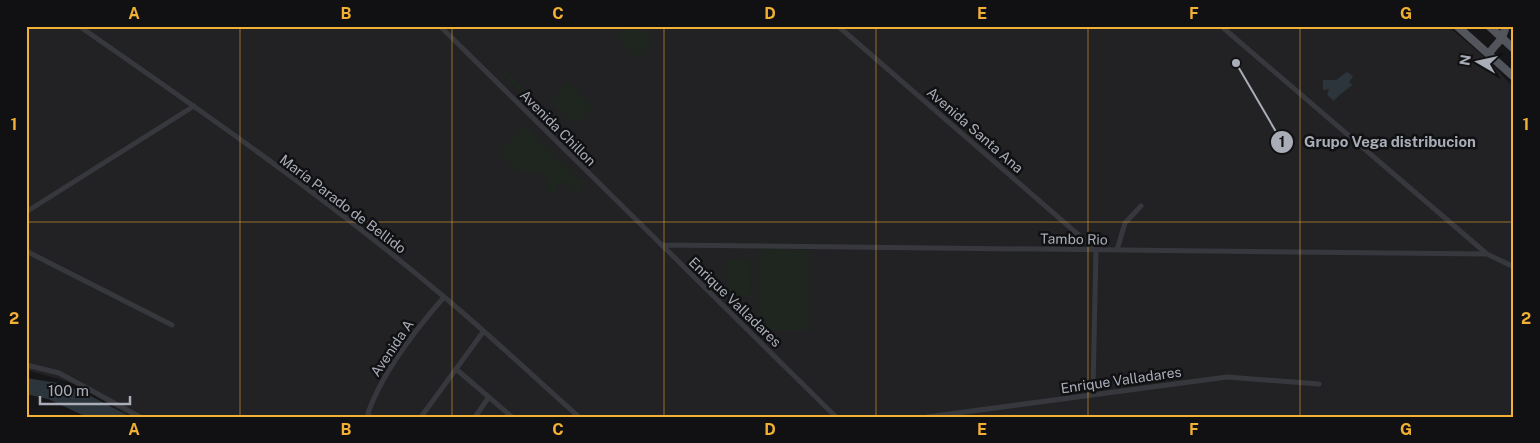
<svg xmlns="http://www.w3.org/2000/svg" width="1540" height="443" font-family="'Public Sans',sans-serif">
<style>
.built{fill:#222225}
.green{fill:#1e261f}
.water{fill:#2c353c}
.lines{fill:none;stroke-linecap:round;stroke-linejoin:round}
.street{stroke:#37383d;stroke-width:5}
.primary{stroke:#53555c;stroke-width:8}
.grid{fill:none;stroke:#f2b134;stroke-width:1;stroke-opacity:0.55}
.labels{text-anchor:middle;stroke-width:5;stroke-linejoin:round;paint-order:stroke}
.street-label{font-size:14px;fill:#a8adb8;stroke:#111113}
.leader{fill:none;stroke:#a8adb8;stroke-width:2}
.callout-dot{fill:#a8adb8;stroke:#111113;stroke-width:2}
.mark-label{font-size:15px;text-anchor:middle;font-weight:bold;fill:#111}
.callout-label{font-size:15px;text-anchor:middle;font-weight:bold;fill:#a8adb8;stroke:#111113;stroke-width:5;stroke-linejoin:round;paint-order:stroke}
.neatline{fill:none;stroke:#f2b134;stroke-width:2}
.grid-label{font-size:16px;text-anchor:middle;font-weight:bold;fill:#f2b134}
</style>
<rect width="100%" height="100%" fill="#161618"/>
<path class="built" d="M 26,26 L 1448,26 L 1489,61 L 1514,88 L 1514,417 L 131,417 L 73,383 L 26,370 Z"/>
<path class="green" d="M 627,26 L 640,26 L 655,40 L 638,58 L 617,38 Z
M 505,70 L 528,92 L 524,95 L 502,74 Z
M 567,82 L 594,106 L 576,125 L 550,101 Z
M 540,103 L 564,126 L 560,131 L 536,107 Z
M 525,126 L 585,185 L 576,195 L 563,180 L 550,195 L 543,188 L 549,180 L 538,172 L 534,175 L 528,171 C 515,177 507,160 500,151 Z
M 759,249 L 810,250 L 809,330 L 759,330 Z
M 727,259 L 750,259 L 751,295 L 727,296 Z"/>
<path class="water" d="M 1347,72 L 1353,76 L 1349,83 L 1353,84 C 1346,91 1340,93 1334,101 L 1327,95 L 1329,89 L 1323,90 L 1323,80 L 1336,80 Z
M 26,378 L 58,383 L 81,391 L 131,417 L 87,417 L 48,399 L 26,394 Z"/>
<g class="lines">
<path class="street" d="M 79,26 C 203,112 328,199 443,296 C 490,335 534,377 579,417
M 440,26 L 836,417
M 838,26 L 1096,250 L 1093,389
M 1221,26 L 1487,254 L 1514,267
M 26,212 L 194,106
M 661,245 L 1487,254
M 1117,250 L 1125,223 L 1141,206
M 26,251 L 172,325
M 26,365 L 59,373 L 140,417
M 456,369 L 512,417
M 370,417 L 368,413 C 382,373 416,329 444,297
M 421,417 L 483,332
M 475,417 L 489,397
M 927,417 L 1227,377 L 1319,384"/>
<path class="primary" d="M 1457,26 L 1514,77
M 1489,26 L 1514,49
M 1489,53 L 1502,38 L 1506,26"/>
</g>
<path class="grid" d="M 240,26 L 240,417M 452,26 L 452,417M 664,26 L 664,417M 876,26 L 876,417M 1088,26 L 1088,417M 1300,26 L 1300,417M 26,222 L 1514,222"/>
<g class="labels">
<g class="street-label">
<text transform="translate(558 128) rotate(45)" y="5">Avenida Chillon</text>
<text transform="translate(975 130) rotate(41)" y="5">Avenida Santa Ana</text>
<text transform="translate(343 204) rotate(37)" y="5">María Parado de Bellido</text>
<text transform="translate(1074 239) rotate(1)" y="5">Tambo Rio</text>
<text transform="translate(735 302) rotate(44)" y="5">Enrique Valladares</text>
<text transform="translate(392 348) rotate(-56)" y="5">Avenida A</text>
<text transform="translate(1121 380) rotate(-8)" y="5">Enrique Valladares</text>
</g>
</g>
<path class="leader" d="M1236 63L1282 142"/>
<g class="callout-dot">
<circle cx="1236" cy="63" r="5"/>
<circle cx="1282" cy="142" r="12"/>
</g>
<g class="mark-label">
<text x="1282" y="147">1</text>
</g>
<g class="callout-label">
<text x="1390" y="147">Grupo Vega distribucion</text>
</g>
<rect width="1540" height="443" fill="none" stroke="#111113" stroke-width="55"/>
<g transform="translate(1478 62) rotate(279)" stroke="#111113" stroke-width="4" paint-order="stroke">
<path d="M0-4L9 19L0 12L-9 19Z" fill="#a8adb8"/>
<text y="-8" font-size="14" font-weight="bold" text-anchor="middle" fill="#a8adb8">N</text>
</g>
<path d="M40 396v8h90v-8" fill="none" stroke="#a8adb8" stroke-width="2.5"/>
<text x="48" y="396" font-size="15" fill="#a8adb8" stroke="#111113" stroke-width="4" paint-order="stroke">100 m</text>
<rect x="28" y="28" width="1484" height="388" class="neatline"/>
<g class="grid-label">
<text x="134" y="19">A</text>
<text x="346" y="19">B</text>
<text x="558" y="19">C</text>
<text x="770" y="19">D</text>
<text x="982" y="19">E</text>
<text x="1194" y="19">F</text>
<text x="1406" y="19">G</text>
<text x="14" y="130">1</text>
<text x="1526" y="130">1</text>
<text x="14" y="324">2</text>
<text x="1526" y="324">2</text>
<text x="134" y="435">A</text>
<text x="346" y="435">B</text>
<text x="558" y="435">C</text>
<text x="770" y="435">D</text>
<text x="982" y="435">E</text>
<text x="1194" y="435">F</text>
<text x="1406" y="435">G</text>
</g>
</svg>
